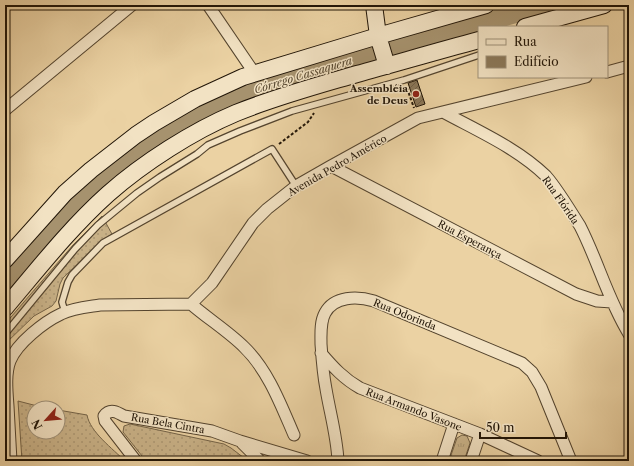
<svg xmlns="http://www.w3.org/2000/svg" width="634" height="466" font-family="'Libre Caslon Text',serif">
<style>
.grass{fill:url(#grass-dots);stroke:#756448}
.park{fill:url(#park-tufts);stroke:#756448}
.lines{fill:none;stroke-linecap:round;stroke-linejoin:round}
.river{stroke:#a6926e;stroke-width:21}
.building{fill:url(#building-hatch);stroke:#211507}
.lane-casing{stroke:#54442e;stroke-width:8}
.street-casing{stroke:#54442e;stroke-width:13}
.secondary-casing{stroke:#211507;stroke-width:18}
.path{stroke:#211507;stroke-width:2;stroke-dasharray:3 2;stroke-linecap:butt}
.lane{stroke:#f2e2c3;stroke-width:5.5}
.street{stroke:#f2e2c3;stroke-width:11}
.secondary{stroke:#f2e2c3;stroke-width:16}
.poi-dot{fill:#8f2418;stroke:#f2e2c3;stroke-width:1.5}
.labels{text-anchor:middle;stroke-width:3;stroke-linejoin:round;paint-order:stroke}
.poi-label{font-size:10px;font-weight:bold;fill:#211507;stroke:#f2e2c3;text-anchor:end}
.street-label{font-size:10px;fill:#211507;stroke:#f2e2c3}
.water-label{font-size:11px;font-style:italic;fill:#564730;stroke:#f2e2c3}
</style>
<defs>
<pattern id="grass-dots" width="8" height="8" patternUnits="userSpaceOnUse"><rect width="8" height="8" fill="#c9b288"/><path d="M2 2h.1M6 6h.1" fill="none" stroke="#ac9874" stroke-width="1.8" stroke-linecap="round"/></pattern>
<pattern id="park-tufts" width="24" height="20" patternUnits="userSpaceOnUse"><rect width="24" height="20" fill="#c9b288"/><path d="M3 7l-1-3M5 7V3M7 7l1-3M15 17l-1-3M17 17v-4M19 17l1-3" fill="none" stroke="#ac9874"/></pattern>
<pattern id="building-hatch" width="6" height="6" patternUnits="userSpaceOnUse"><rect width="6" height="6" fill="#8a7758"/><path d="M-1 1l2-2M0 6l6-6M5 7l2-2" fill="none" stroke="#706047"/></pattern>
</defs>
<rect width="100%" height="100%" fill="#ebd2a3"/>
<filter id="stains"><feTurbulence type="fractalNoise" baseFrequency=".005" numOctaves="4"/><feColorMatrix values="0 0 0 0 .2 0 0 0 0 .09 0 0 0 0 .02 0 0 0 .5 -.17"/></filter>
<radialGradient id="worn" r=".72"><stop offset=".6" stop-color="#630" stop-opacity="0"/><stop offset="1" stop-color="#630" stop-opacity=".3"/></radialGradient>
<path class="grass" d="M 102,216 L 112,234 L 101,241 L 63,278 L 60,284 L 56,301 L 52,306 L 34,316 L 5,344 L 5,324 L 73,245 Z
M 18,401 L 45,408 L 34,408 L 34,432 L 58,432 L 58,410 L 87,415 C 90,432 113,449 125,461 L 22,461 Z
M 130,424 L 224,444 L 231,448 L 248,461 L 146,461 L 123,432 L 124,426 Z"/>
<path class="park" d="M 462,435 L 467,436 L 470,443 L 464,461 L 449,461 L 457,438 Z"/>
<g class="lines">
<path class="river" d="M 5,282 L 53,225 L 82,196 L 111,172 L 157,139 L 202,112 L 267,84 L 370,54 L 542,5"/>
</g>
<path class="building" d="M 417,80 L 425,104 L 416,107 L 408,83 Z"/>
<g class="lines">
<g class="lane-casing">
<path id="lane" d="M 65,312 L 62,302 L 68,282 L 72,275 L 103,243 L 272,149 L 296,186
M 5,334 L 75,249 L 98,225 L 137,193 L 160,177 L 197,154 L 208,145 L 240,131 L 292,111 L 404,80 L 479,55"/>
</g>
<g class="street-casing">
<path id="street" d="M 208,5 L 255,74
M 607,72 L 629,66
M 5,110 L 132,5
M 443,112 C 478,131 517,148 546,176 C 556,187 572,213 580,226 C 598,261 608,300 629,334
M 331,166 L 576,294 L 597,301 L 612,302
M 191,304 C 207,318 229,332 244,347 C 268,370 281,405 294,435
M 321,353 C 333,367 344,379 360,388 L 480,434 L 538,461
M 242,443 L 260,461
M 11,461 C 10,443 9,424 8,406 C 7,392 5,374 10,361 C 17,343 44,322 61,314 C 73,308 87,307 100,305 L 191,304 L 212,283 L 253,223 L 267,209 L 296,186 L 331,166 L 418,118 L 586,77
M 136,461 L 105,421 L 104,416 C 110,408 117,412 124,416 L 212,431 L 240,441 L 307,461
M 338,461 C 337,437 330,413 326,389 C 323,374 322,359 321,344 C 321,334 320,322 325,313 C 334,296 357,296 374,301 L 522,363 L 532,372 L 541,387 L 571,461
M 442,461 L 454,424
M 471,461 L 480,434"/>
</g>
<g class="secondary-casing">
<path id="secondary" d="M 374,5 L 378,36 L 387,66
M 525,27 L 604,5
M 5,260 L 65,193 L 91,170 L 136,135 L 154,123 L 195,99 L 243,77 L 378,36 L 486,5
M 5,308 C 38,269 70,228 108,194 C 143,163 193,131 236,113 C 275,97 316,86 357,74 C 397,63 438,51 479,40"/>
</g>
<path class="path" d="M 407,88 L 414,108
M 279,144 L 308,122 L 314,113"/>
<use href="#lane" class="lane"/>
<use href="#street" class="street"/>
<use href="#secondary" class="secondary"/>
</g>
<circle class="poi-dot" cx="416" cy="94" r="4"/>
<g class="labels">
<g class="poi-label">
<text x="408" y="92">Assembléia<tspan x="408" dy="12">de Deus</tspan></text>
</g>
<g class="street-label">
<text transform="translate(337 165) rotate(-30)" y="4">Avenida Pedro Américo</text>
<text transform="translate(561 200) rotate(55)" y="4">Rua Flórida</text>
<text transform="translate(470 239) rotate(28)" y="4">Rua Esperança</text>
<text transform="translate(405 314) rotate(22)" y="4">Rua Odorinda</text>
<text transform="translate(414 409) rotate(21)" y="4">Rua Armando Vasone</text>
<text transform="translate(168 423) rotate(10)" y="4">Rua Bela Cintra</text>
</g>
<g class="water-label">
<text transform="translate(303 75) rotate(-17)" y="4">Córrego Cassaquera</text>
</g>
</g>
<rect width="634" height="466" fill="none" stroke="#ebd2a3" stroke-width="20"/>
<rect x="6" y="6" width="622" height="454" fill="none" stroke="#211507" stroke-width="2"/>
<rect x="10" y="10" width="614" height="446" fill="none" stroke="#211507"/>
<rect x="478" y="26" width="130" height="52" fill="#f2e2c3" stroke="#9e9078"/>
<rect x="486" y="39" width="20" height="6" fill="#f2e2c3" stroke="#9e9078"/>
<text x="514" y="46" font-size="12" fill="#211507">Rua</text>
<rect x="486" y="56" width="20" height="12" fill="#8a7758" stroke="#9e9078"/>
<text x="514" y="66" font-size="12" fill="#211507">Edifício</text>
<g transform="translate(46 420) rotate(243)"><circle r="19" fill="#f2e2c3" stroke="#9e9078"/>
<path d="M0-3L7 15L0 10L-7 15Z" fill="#8f2418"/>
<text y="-6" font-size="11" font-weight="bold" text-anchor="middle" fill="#211507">N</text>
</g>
<path d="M480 432v6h86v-6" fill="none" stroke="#211507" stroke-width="2"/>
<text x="486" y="432" font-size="12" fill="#211507" stroke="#f2e2c3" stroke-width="3" paint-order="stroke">50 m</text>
<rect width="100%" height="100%" filter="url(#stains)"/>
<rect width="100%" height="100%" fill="url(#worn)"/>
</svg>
